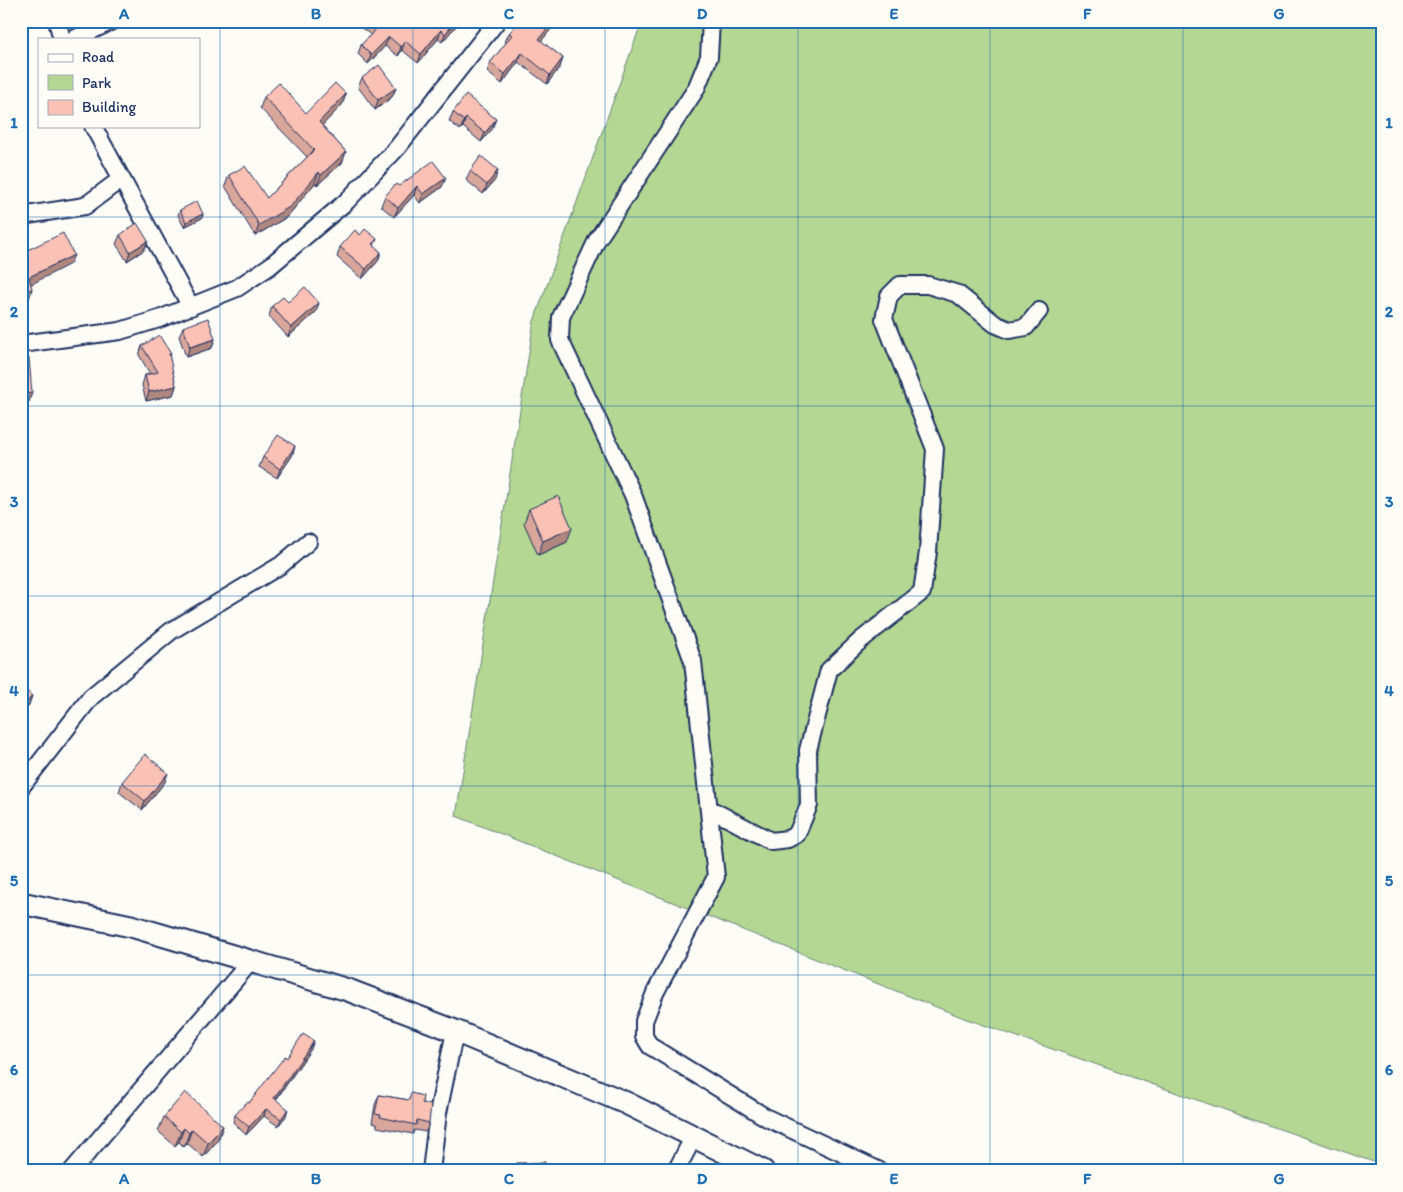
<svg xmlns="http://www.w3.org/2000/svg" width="1403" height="1192" font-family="Itim,sans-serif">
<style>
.green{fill:#b4d893;stroke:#688478}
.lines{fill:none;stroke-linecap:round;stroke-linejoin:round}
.minor-casing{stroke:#1b2f5e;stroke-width:20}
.major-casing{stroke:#1b2f5e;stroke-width:25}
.minor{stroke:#fdfcf7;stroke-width:16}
.major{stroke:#fdfcf7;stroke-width:21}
.wall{fill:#d9a69c;stroke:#1b2f5e}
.shaded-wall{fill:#b0877f;stroke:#1b2f5e}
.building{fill:#fcc1b5;stroke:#1b2f5e}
.grid{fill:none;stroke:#1f6fb2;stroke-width:1;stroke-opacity:0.55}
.neatline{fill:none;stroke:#1f6fb2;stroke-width:2}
.grid-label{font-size:16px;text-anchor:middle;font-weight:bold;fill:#1f6fb2}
</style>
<rect width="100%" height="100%" fill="#fdfcf7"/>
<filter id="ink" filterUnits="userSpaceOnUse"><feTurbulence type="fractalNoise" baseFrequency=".02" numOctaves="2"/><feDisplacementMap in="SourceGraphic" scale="10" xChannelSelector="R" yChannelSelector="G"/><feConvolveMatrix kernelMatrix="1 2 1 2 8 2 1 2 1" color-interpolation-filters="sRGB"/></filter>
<g filter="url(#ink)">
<path class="green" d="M 642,21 L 1382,21 L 1382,1165 L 964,1018 L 456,816 L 534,321 Z"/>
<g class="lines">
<g class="minor-casing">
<path id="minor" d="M 57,21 L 62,39
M 711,21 L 709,57 L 696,89 L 597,240 L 561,317 L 560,340 L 633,495 L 693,661 L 716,877 L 655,993 L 644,1021 L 644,1036 L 650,1046 L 767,1118 L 880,1171
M 74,39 L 112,21
M 93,126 L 191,307
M 21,216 L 85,206 L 121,179
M 21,344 L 120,331 L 159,319 L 237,288 L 270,266 L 347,201 L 397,148 L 497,21
M 21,787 L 91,697 L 171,631 L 281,565 L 308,542
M 710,809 L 771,841 L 788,839 L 797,834 L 809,805 L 808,750 L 829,670 L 861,640 L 922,592 L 928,552 L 935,449 L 884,319 L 889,296 L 900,285 L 928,285 L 958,294 L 995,324 L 1009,330 L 1026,327 L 1039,311
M 72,1171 L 251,961
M 431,1171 L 438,1113 L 455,1031
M 676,1171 L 694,1136"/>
</g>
<g class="major-casing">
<path id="major" d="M 21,903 L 131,926 L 348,990 L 455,1031 L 626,1103 L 763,1171"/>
</g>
<use href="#minor" class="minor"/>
<use href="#major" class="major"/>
</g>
<path class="wall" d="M 362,21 L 428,21 L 429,22 L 457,25 L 442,42 L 438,39 L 418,63 L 402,50 L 398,56 L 385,46 L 368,64 L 358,54 L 361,45 L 371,35 L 360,27 Z
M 528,21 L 554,21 L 551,29 L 541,41 L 563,58 L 560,67 L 547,84 L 518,62 L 502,84 L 487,72 L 490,63 L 506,43 L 505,42 L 509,33 L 523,26 Z
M 362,78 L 396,88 L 392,97 L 375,110 L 358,87 Z
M 346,94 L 342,105 L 322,125 L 346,152 L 342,163 L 317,185 L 315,183 L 287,217 L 255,236 L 225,186 L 229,175 L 267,198 L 307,157 L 260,108 L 264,97 L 306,113 Z
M 453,112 L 492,129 L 481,142 L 463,127 L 460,130 L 449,121 Z
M 470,171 L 495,180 L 483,194 L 466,180 Z
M 399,186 L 442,187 L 420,203 L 414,195 L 394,217 L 381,206 L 385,196 Z
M 180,210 L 203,214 L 202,218 L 184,227 L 178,215 Z
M 120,235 L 148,241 L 144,250 L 127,261 L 116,244 Z
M 360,235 L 377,239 L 374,246 L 381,252 L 378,261 L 362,279 L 337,257 L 340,247 Z
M 272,306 L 316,312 L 288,337 L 269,316 Z
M 183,327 L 215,339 L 212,348 L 186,357 L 179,336 Z
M 142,346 L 171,354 L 169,358 L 176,386 L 173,395 L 146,401 L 142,385 L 145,375 L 150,374 L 139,355 Z
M 295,446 L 292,456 L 277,478 L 259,467 L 263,457 Z
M 529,509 L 567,542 L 538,555 L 524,523 Z
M 122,782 L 165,782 L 142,810 L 119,792 Z
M 311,1049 L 276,1100 L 286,1116 L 278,1126 L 264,1116 L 246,1135 L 233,1122 L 235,1115 L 249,1103 L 287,1058 Z
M 411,1093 L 422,1103 L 429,1123 L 426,1132 L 414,1130 L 413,1134 L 377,1127 L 377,1124 L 372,1123 L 375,1105 L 379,1095 L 409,1100 Z
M 164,1117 L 223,1126 L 218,1140 L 203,1157 L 187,1143 L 184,1147 L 179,1142 L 175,1146 L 158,1131 Z
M 517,1163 L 546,1171 L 514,1171 Z"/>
<path class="shaded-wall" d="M 456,21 L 458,21 L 457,25 L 442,42 L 445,34 Z
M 553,21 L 554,21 L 551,29 L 535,49 L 539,39 Z
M 441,30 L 438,39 L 418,63 L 421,54 Z
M 389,37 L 385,46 L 368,64 L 371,55 Z
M 405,41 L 402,50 L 398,56 L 401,47 Z
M 522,53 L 518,62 L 502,84 L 505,74 Z
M 563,58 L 560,67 L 547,84 L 550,75 Z
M 396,88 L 392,97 L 375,110 L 378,100 Z
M 346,94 L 342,105 L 315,133 L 319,122 Z
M 466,118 L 463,127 L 460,130 L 464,121 Z
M 496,119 L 492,129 L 481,142 L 485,133 Z
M 346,152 L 342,163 L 317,185 L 321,175 Z
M 498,170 L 495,180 L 483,194 L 487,185 Z
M 319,172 L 315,183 L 287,217 L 255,236 L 259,225 Z
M 446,178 L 442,187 L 420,203 L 423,194 Z
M 417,186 L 414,195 L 394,217 L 398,208 Z
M 203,214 L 202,218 L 184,227 L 186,222 Z
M 148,241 L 144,250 L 127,261 L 130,252 Z
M 381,252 L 378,261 L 362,279 L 366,269 Z
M 74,255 L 70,264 L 26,287 L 29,277 Z
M 32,289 L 29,299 L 21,301 L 21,292 Z
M 319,303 L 316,312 L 288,337 L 291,328 Z
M 215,339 L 212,348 L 186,357 L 190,347 Z
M 176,386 L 173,395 L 146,401 L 149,392 Z
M 32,393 L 29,402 L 21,403 L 21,394 Z
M 295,446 L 292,456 L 277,478 L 280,469 Z
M 572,528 L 567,542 L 538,555 L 543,541 Z
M 32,696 L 29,705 L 21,714 L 21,709 Z
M 168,773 L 165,782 L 142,810 L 145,801 Z
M 314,1041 L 311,1049 L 271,1106 L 274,1098 Z
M 266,1109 L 264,1116 L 246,1135 L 249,1127 Z
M 288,1109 L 286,1116 L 278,1126 L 281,1119 Z
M 223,1126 L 218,1140 L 203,1157 L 208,1143 Z
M 184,1128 L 179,1142 L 175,1146 L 181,1132 Z
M 192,1129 L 187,1143 L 184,1147 L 189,1133 Z"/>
<path class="building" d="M 368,21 L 428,21 L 429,22 L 430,21 L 456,21 L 445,34 L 441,30 L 421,54 L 405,41 L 401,47 L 389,37 L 371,55 L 361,45 L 377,28 Z
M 528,21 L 553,21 L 539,39 L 563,58 L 550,75 L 522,53 L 505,74 L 490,63 L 512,35 L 509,33 L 519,22 L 523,26 Z
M 379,65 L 396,88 L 378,100 L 362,78 Z
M 279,83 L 306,113 L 335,83 L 346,94 L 319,122 L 346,152 L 321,175 L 319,172 L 291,206 L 259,225 L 229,175 L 245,166 L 267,198 L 314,150 L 264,97 Z
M 466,95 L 496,119 L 485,133 L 466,118 L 464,121 L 453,112 Z
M 481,156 L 498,170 L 487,185 L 470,171 Z
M 433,161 L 446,178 L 423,194 L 417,186 L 398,208 L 385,196 L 396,184 L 399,186 Z
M 197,201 L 203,214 L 186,222 L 180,210 Z
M 137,223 L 148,241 L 130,252 L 120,235 Z
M 365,229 L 377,239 L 372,244 L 381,252 L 366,269 L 340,247 L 355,230 L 360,235 Z
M 63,233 L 74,255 L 29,277 L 32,289 L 21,292 L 21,253 Z
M 305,287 L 319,303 L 291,328 L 272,306 L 283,297 L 288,302 Z
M 208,318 L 215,339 L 190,347 L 183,327 Z
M 159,335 L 171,354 L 169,354 L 176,386 L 149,392 L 145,375 L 158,372 L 142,346 Z
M 29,358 L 32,393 L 21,394 L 21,359 Z
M 278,435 L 295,446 L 280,469 L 263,457 Z
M 558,496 L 572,528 L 543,541 L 529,509 Z
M 21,686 L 32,696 L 21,709 Z
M 145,754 L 168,773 L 145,801 L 122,782 Z
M 303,1034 L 314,1041 L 274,1098 L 288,1109 L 281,1119 L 266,1109 L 249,1127 L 235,1115 L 247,1102 L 249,1103 L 285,1056 L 287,1058 Z
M 185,1092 L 223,1126 L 208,1143 L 192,1129 L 189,1133 L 184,1128 L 181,1132 L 164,1117 Z
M 411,1093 L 423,1096 L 422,1103 L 431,1105 L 429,1123 L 417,1120 L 416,1125 L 380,1117 L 381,1115 L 375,1114 L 379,1095 L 409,1100 Z
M 545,1162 L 546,1171 L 520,1171 L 519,1164 L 517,1163 Z"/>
</g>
<path class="grid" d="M 220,21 L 220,1171M 413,21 L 413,1171M 605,21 L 605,1171M 798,21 L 798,1171M 990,21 L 990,1171M 1183,21 L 1183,1171M 21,217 L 1382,217M 21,406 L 1382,406M 21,596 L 1382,596M 21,786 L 1382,786M 21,975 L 1382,975"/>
<rect width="1403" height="1192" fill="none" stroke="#fdfcf7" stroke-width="55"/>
<rect x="38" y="38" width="162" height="90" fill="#fdfcf7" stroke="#a3aaba"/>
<rect x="48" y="54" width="25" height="8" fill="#fdfcf7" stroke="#a3aaba"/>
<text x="82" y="62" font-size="15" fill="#1b2f5e">Road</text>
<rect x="48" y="75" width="25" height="15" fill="#b4d893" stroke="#a3aaba"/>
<text x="82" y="88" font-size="15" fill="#1b2f5e">Park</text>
<rect x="48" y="100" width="25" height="15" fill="#fcc1b5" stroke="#a3aaba"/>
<text x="82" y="112" font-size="15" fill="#1b2f5e">Building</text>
<rect x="28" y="28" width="1348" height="1136" class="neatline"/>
<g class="grid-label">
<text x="124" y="19">A</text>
<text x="316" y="19">B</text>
<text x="509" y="19">C</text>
<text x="702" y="19">D</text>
<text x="894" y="19">E</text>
<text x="1087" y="19">F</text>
<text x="1279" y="19">G</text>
<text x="14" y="128">1</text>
<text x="1389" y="128">1</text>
<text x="14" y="317">2</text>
<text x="1389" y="317">2</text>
<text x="14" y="507">3</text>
<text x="1389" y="507">3</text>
<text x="14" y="696">4</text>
<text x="1389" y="696">4</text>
<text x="14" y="886">5</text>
<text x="1389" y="886">5</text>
<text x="14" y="1075">6</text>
<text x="1389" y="1075">6</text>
<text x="124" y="1184">A</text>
<text x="316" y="1184">B</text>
<text x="509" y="1184">C</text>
<text x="702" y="1184">D</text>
<text x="894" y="1184">E</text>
<text x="1087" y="1184">F</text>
<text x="1279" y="1184">G</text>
</g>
</svg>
